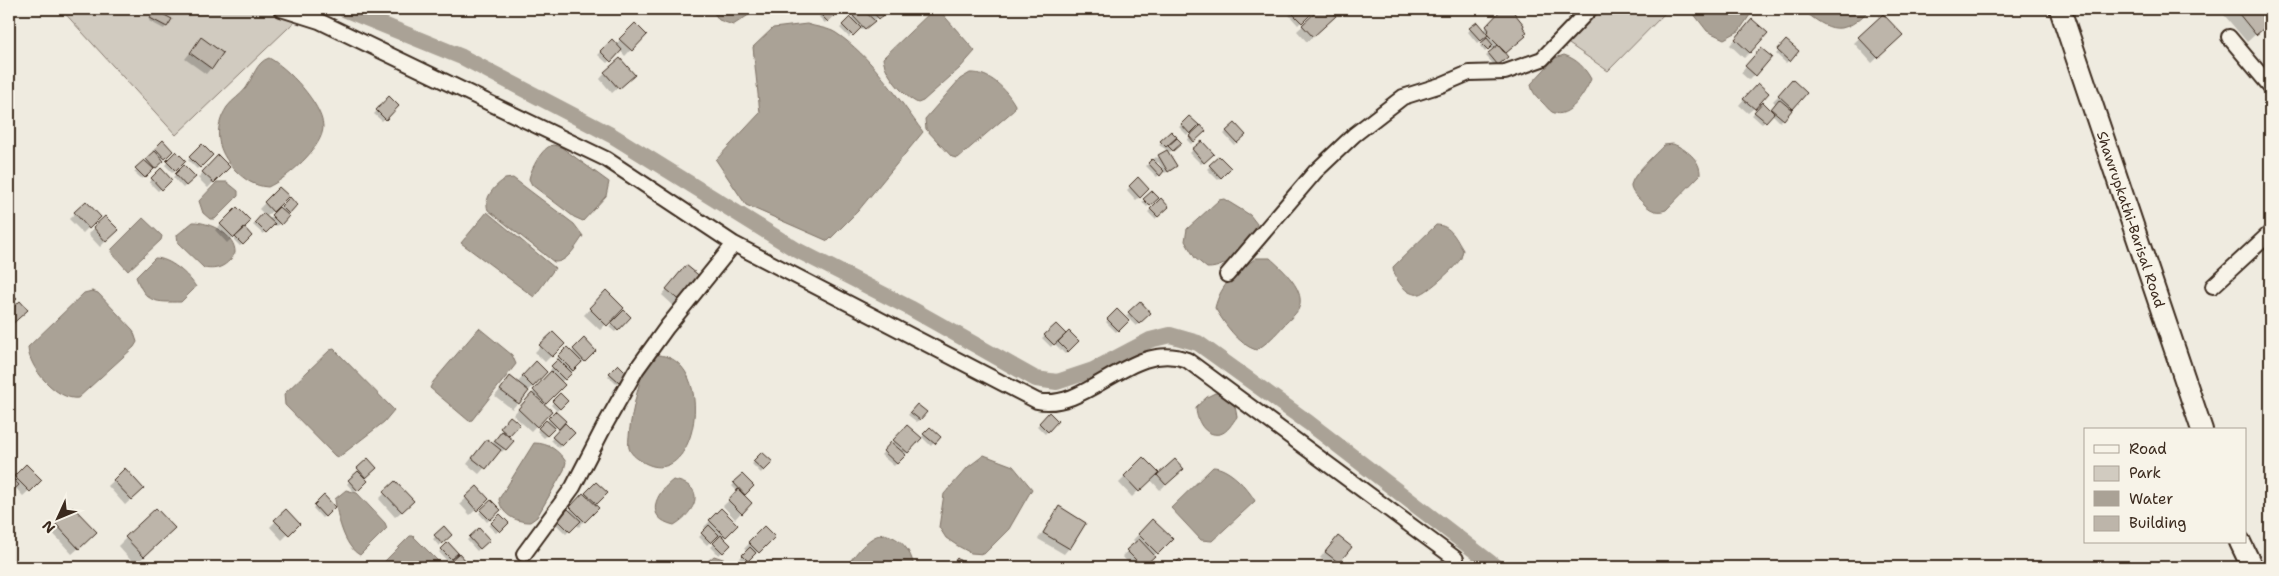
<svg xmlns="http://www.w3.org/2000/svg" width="2279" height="576" font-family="'Shantell Sans',sans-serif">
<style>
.green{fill:#d1cbc0;stroke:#867a6f}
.water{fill:#aaa296;stroke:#7e7266}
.shadow{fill:#0003}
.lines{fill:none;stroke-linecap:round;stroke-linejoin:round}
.canal{stroke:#aaa296;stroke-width:16}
.building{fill:#bdb5aa;stroke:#3b2a1e}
.minor-casing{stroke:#3b2a1e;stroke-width:18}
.secondary-casing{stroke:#3b2a1e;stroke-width:24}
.minor{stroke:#f7f3e8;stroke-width:14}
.secondary{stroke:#f7f3e8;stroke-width:20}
.labels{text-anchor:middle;stroke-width:4;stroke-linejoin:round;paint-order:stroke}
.street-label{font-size:14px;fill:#3b2a1e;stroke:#f7f3e8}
</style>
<rect width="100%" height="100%" fill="#efebe0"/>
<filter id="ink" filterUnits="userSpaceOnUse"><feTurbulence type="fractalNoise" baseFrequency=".02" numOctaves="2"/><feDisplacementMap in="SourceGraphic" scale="10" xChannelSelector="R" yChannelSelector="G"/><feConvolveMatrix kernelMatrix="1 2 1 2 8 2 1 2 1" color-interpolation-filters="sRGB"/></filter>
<g filter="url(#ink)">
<path class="green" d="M 61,9 L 308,9 L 176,135 Z
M 1582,9 L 1669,9 L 1608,71 L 1556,35 Z"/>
<path class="water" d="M 711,9 L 758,9 L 733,25 L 719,20 Z
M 934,9 L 939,10 L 975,51 L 960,68 L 923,101 L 918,103 C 904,97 884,73 883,58 Z
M 1690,9 L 1754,9 L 1739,31 L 1724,39 L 1707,31 Z
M 1802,9 L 1870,9 C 1844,37 1829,32 1802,9 Z
M 807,24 C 815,27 829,28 836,33 C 870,55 899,99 923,132 L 858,211 L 828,241 L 746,205 L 716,160 L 760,113 L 753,47 L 773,28 Z
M 1564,55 C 1577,59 1585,68 1591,79 C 1586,91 1569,121 1552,112 C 1549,110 1546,106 1543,103 C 1537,97 1532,93 1531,84 L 1555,58 Z
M 269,58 C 287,67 322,104 323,126 C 324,147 286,179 268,187 C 254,186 245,180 235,170 C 218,152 212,130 227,107 C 232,100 241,95 246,88 C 253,78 256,62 269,58 Z
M 970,73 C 990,72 1006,89 1015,105 L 1014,110 L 958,158 L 952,157 L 926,129 L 925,119 L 960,79 Z
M 1673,144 C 1686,149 1701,160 1700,175 L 1666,210 C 1657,213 1652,211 1645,205 C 1641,200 1632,194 1631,187 C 1630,176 1657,153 1664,145 Z
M 553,145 L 561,147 L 609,182 L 606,196 L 583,221 L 574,217 L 532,185 L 529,179 C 531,169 542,147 553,145 Z
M 513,178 L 574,224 L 583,236 C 576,246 567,263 554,262 L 488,210 C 483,197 496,185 505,179 Z
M 217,182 L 227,182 L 238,191 L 238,196 L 215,219 L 210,219 L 203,213 L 199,201 Z
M 1224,199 L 1250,215 L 1257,224 C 1249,243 1230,269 1207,268 L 1195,258 L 1185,241 L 1187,229 L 1219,200 Z
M 487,212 L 555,268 L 534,297 L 461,243 Z
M 143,218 L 162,236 L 161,240 L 128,271 L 111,252 L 112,249 Z
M 193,222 C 210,222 236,235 235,253 C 228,265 218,271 204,268 L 178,243 L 177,235 Z
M 1436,225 C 1451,225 1456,239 1463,250 C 1462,253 1462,255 1461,258 C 1458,265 1427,293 1420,294 C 1406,297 1394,278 1393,267 Z
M 155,258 C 170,258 189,275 196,287 L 181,302 C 156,302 146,304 136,277 Z
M 1256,258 L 1270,258 C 1282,269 1308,291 1298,310 C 1295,315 1289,320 1285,324 C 1275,335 1268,343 1256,350 C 1238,344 1225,324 1215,308 C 1221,283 1236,273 1256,258 Z
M 92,291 L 98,293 L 133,330 L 137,342 L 134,347 L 78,398 C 57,401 28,367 28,347 L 84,293 Z
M 479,328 L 512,355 L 516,364 L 472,420 L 469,421 L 430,388 L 433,382 Z
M 334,349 L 394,410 L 384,422 L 339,457 L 335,456 L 285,405 L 284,394 L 330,350 Z
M 657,355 C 717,357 699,491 645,463 C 639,460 631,455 629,448 C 626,436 640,371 648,362 C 650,359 654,357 657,355 Z
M 1215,393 L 1223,395 L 1235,406 L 1237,417 C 1232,423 1228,432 1220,434 C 1204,437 1196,419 1196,407 L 1207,397 Z
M 534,443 C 549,443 559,451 566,462 L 564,470 L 537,517 L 530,522 C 515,522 501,514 499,499 Z
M 984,455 L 1013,466 L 1032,489 L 1009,529 L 984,554 L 971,553 L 958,546 L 946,538 L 939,527 L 944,494 L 968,467 Z
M 1213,467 C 1228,467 1248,488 1255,501 L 1212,541 L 1201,540 L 1171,508 Z
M 673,480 C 708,486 696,512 674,525 C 644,518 655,494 673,480 Z
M 346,490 L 357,493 L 385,523 L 387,528 L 360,555 C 344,547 337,515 335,499 Z
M 884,534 C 901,538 911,550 914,567 L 845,567 C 856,555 867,536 884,534 Z
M 410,536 L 413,536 L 444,567 L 379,567 Z
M 714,556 L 747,567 L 701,567 Z"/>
<path class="shadow" d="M 827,9 L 838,9 L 825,23 L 819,17 Z
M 846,9 L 854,9 L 850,12 Z
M 862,9 L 884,9 L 886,11 L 862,30 L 859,28 L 849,37 L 840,28 Z
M 1296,9 L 1306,9 L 1310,13 L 1298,25 L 1289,15 Z
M 1321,9 L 1328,9 L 1334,16 L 1307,42 L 1297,31 Z
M 1505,9 L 1509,9 L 1523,25 L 1519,41 L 1504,54 L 1506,57 L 1495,66 L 1486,56 L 1493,50 L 1489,48 L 1485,52 L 1480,46 L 1484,42 L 1482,39 L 1477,43 L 1468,32 L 1476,24 L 1482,31 Z
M 2219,9 L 2254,9 L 2267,24 L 2247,42 Z
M 155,11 L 170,20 L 164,29 L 149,21 Z
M 1883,16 L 1901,35 L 1872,63 L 1854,43 Z
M 635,25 L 645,35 L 625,56 L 620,50 L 607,63 L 598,55 L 612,41 L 615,45 Z
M 1747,27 L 1750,52 L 1744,58 L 1730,45 Z
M 201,39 L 211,68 L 206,74 L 185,59 Z
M 1787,42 L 1797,51 L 1786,63 L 1776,54 Z
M 1756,55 L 1770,58 L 1749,80 L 1741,73 Z
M 605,73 L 627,80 L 612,93 L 600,79 Z
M 1787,87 L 1806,94 L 1780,122 L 1772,114 L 1762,124 L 1752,115 L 1763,104 L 1770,111 L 1776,104 L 1773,101 Z
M 1752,90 L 1754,108 L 1748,113 L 1739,105 Z
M 389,98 L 397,106 L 382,121 L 374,114 Z
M 1189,118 L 1197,125 L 1187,135 L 1179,127 Z
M 1234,124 L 1244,135 L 1234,145 L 1224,134 Z
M 1201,127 L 1204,131 L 1191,144 L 1187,140 Z
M 1171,133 L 1180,143 L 1170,152 L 1159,145 Z
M 163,142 L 171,151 L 142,179 L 134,172 L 155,153 L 153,151 Z
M 1201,142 L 1212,154 L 1201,164 L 1190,153 Z
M 202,146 L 211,155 L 197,169 L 188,160 Z
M 1166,152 L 1173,168 L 1165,173 L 1158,162 L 1156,164 L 1162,171 L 1157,177 L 1146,166 L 1156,157 L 1157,158 Z
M 176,153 L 184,161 L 173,173 L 165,165 Z
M 218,157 L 228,167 L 208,188 L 198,178 Z
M 1219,157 L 1229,168 L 1218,180 L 1207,169 Z
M 184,167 L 194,177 L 183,188 L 173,177 Z
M 161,170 L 170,180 L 158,191 L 149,182 Z
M 1138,179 L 1148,189 L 1136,200 L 1127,190 Z
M 279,188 L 287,196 L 266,217 L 268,220 L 290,199 L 296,205 L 277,226 L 274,223 L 263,234 L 253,225 L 264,214 L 259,209 Z
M 1152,193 L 1157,198 L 1147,207 L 1142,202 Z
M 1161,200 L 1167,207 L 1155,219 L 1148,212 Z
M 86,203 L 99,217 L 83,233 L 69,219 Z
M 237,209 L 249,221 L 227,243 L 215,230 Z
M 105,218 L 117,230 L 100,247 L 88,234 Z
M 245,230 L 251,236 L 240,246 L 234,240 Z
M 681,273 L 700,278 L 675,307 L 662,295 Z
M 606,292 L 622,308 L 600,330 L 584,315 Z
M 1140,303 L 1149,313 L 1136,326 L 1126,316 Z
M 1117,311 L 1127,321 L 1116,332 L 1106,322 Z
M 624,312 L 629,317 L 615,332 L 609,327 Z
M 1056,325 L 1066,336 L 1078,341 L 1065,354 L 1054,343 L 1051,347 L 1042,338 Z
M 553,334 L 563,344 L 545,362 L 535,352 Z
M 584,340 L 595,351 L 561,382 L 563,385 L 543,405 L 550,411 L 531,431 L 513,415 L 552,372 L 550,370 L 558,361 L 556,359 L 567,349 L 571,353 Z
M 536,363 L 546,372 L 512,409 L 495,396 L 505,384 L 517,383 Z
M 618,366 L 626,373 L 616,384 L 608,376 Z
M 620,384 L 624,387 L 615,396 L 611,392 Z
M 560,395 L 566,401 L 557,411 L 551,405 Z
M 914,408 L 925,412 L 917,422 L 908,415 Z
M 555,413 L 564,421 L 544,438 L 537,431 Z
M 1049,414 L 1057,421 L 1045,434 L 1037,426 Z
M 508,420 L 518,424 L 507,437 L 512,441 L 502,452 L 500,450 L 479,474 L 467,464 L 481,446 L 492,445 Z
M 565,425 L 573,433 L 559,448 L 551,440 Z
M 907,426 L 920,439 L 894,466 L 881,455 Z
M 930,428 L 939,437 L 931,446 L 922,437 Z
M 762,454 L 771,462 L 761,473 L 752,464 Z
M 1143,459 L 1159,475 L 1182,469 L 1160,490 L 1150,479 L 1132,497 L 1119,483 Z
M 368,460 L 375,468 L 354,492 L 347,484 Z
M 26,466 L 40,480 L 23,496 L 15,487 L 9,493 L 9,475 L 12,479 Z
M 125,470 L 137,494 L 125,505 L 108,486 Z
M 742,476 L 752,486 L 743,496 L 750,503 L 735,519 L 723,506 L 738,492 L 732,486 Z
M 395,483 L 407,507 L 395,517 L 379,499 Z
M 596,483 L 606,493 L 584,521 L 579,527 L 576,524 L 566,534 L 556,524 Z
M 477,488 L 487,499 L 470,515 L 460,504 Z
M 324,497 L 334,507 L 322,518 L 313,508 Z
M 491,502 L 499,510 L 487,522 L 479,513 Z
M 73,508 L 90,538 L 72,554 L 50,530 Z
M 1059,508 L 1069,548 L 1064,554 L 1038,539 Z
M 721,510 L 736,525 L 723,538 L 729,545 L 719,555 L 711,547 L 718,540 L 715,537 L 707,545 L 699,537 L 707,529 L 704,527 Z
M 286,511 L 298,524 L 282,540 L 270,527 Z
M 500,515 L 507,523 L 496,533 L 489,526 Z
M 1152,520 L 1171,539 L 1142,567 L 1132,567 L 1122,556 L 1136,543 L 1133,540 Z
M 444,528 L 450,535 L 439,546 L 433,539 Z
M 764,528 L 773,537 L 745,563 L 740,558 L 747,551 L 744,549 Z
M 479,529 L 488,540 L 477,551 L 467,540 Z
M 165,537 L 135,565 L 118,546 L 126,538 Z
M 1332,543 L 1338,562 L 1333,567 L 1320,558 Z
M 448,544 L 465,562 L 460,567 L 450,567 L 448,565 L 449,563 L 439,552 Z
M 319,562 L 324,567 L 314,567 Z
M 945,563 L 951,567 L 941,567 Z"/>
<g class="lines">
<path class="canal" d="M 344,9 L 462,57 L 613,136 L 795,249 L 910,308 L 1036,379 L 1057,382 L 1093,370 L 1150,340 L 1170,335 L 1198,343 L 1309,423 L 1496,567"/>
</g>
<path class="building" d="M 826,9 L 829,9 L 835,15 L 828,22 L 820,14 Z
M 862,9 L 875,21 L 865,29 L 853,16 Z
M 872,9 L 885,9 L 888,12 L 879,19 L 871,10 Z
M 1294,9 L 1308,9 L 1312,13 L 1302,23 L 1291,12 Z
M 1319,9 L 1329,9 L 1336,16 L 1313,37 L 1302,25 Z
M 1502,9 L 1511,9 L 1524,25 L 1523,27 L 1527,32 L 1524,34 L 1526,36 L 1506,53 L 1486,33 L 1489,30 L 1486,26 Z
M 2235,9 L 2256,9 L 2269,24 L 2256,35 Z
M 155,10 L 172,19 L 167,27 L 150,18 Z
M 1883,14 L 1903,35 L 1878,58 L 1858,37 Z
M 850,17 L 861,28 L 853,36 L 842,25 Z
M 1752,19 L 1768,33 L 1750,53 L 1735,39 Z
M 1477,22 L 1488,35 L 1481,41 L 1469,28 Z
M 635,23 L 647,35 L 632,51 L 619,39 Z
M 201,37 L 223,53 L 212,69 L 190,53 Z
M 1487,38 L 1493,45 L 1488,50 L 1481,43 Z
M 612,39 L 622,50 L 611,62 L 600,51 Z
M 1786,40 L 1799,51 L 1790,62 L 1777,50 Z
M 1498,45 L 1508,57 L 1498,65 L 1488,53 Z
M 1761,48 L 1772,57 L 1756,76 L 1745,66 Z
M 620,58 L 635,75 L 619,89 L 604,72 Z
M 1792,79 L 1807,93 L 1793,109 L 1778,95 Z
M 1758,83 L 1769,93 L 1755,109 L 1743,99 Z
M 389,96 L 399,106 L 386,120 L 376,110 Z
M 1779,99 L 1792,110 L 1784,120 L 1771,109 Z
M 1763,102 L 1774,113 L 1766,122 L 1754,112 Z
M 1189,116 L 1199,125 L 1190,134 L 1181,124 Z
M 1235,123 L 1246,135 L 1237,143 L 1226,131 Z
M 1201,125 L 1206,131 L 1194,142 L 1189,136 Z
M 1171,131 L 1177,137 L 1166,147 L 1160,141 Z
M 1177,138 L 1182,143 L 1173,151 L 1168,146 Z
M 163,140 L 173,151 L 165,159 L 155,148 Z
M 1202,141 L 1214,154 L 1204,163 L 1192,149 Z
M 202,144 L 213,155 L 200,168 L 189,157 Z
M 1167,150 L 1177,166 L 1168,172 L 1158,155 Z
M 155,151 L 164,161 L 155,169 L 146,159 Z
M 176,151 L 186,161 L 176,171 L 166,161 Z
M 218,155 L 230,167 L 214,183 L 202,172 Z
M 1219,156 L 1231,168 L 1221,178 L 1209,165 Z
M 1152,159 L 1164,171 L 1160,176 L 1148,163 Z
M 144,160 L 154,169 L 145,178 L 135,168 Z
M 184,165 L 196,177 L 186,186 L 175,174 Z
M 161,168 L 172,180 L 162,190 L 151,178 Z
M 1138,177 L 1149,189 L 1140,198 L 1129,186 Z
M 279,187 L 289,196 L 273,212 L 264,202 Z
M 1152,191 L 1159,198 L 1150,206 L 1143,199 Z
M 290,197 L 297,205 L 289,214 L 281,206 Z
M 1161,198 L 1169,207 L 1158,217 L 1150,209 Z
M 86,201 L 101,217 L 89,229 L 74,212 Z
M 237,207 L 251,221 L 234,238 L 220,224 Z
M 279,207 L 289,216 L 281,225 L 271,215 Z
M 263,213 L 275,224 L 266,233 L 255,222 Z
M 105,216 L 119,230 L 106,242 L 93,227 Z
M 245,228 L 252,236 L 243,245 L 235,237 Z
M 686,265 L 702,278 L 682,302 L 666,289 Z
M 606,290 L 624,308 L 607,326 L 589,308 Z
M 9,291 L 17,299 L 9,307 Z
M 20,301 L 28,310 L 9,327 L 9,311 Z
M 1140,301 L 1151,313 L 1139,324 L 1128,312 Z
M 1117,309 L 1129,321 L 1119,331 L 1107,319 Z
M 624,310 L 631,317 L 618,331 L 611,323 Z
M 1056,324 L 1066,334 L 1054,345 L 1044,335 Z
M 1069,331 L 1079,341 L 1068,352 L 1058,342 Z
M 553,332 L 565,344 L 552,357 L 539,345 Z
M 584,338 L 596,351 L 585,362 L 573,349 Z
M 567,347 L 582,362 L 573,371 L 558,356 Z
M 558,359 L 572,373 L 565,380 L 551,366 Z
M 536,361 L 547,372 L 533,387 L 522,376 Z
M 618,364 L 627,373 L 619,382 L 609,373 Z
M 551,371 L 565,385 L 546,404 L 533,390 Z
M 510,376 L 529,391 L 519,404 L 500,390 Z
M 532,393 L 552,411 L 537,427 L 518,409 Z
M 560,393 L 568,401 L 560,409 L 552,401 Z
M 917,404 L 927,412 L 920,420 L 910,412 Z
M 555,411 L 566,421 L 559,429 L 548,418 Z
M 1049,412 L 1058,421 L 1048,432 L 1039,423 Z
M 510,416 L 520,424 L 509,436 L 500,428 Z
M 546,420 L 555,428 L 547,436 L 538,428 Z
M 565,423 L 575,433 L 562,446 L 552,437 Z
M 907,425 L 922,438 L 908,453 L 893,440 Z
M 930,427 L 941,437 L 935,444 L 923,434 Z
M 502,431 L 514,441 L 506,450 L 494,441 Z
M 487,439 L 501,450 L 486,469 L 472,458 Z
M 891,442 L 906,455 L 897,464 L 883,451 Z
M 762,452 L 773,462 L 764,471 L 753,461 Z
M 1143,457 L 1159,473 L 1139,492 L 1124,476 Z
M 368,458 L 377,468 L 366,478 L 357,468 Z
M 1175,459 L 1184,469 L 1166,485 L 1157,475 Z
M 26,464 L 42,480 L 30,492 L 14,476 Z
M 125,468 L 144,489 L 132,500 L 113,480 Z
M 358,471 L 368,481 L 358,491 L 348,480 Z
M 9,474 L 19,485 L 9,494 Z
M 742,474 L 754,486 L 745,495 L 733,482 Z
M 395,481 L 414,501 L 402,512 L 383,492 Z
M 596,482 L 608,493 L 597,504 L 585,493 Z
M 477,486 L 489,499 L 477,511 L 465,497 Z
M 738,489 L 752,503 L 742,514 L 728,500 Z
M 583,493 L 599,508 L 585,522 L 570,507 Z
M 324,495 L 335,507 L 325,517 L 314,505 Z
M 491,500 L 501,510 L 490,520 L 480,510 Z
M 1059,506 L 1086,523 L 1070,549 L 1043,533 Z
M 73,507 L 97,532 L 79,549 L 55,523 Z
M 156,508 L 175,528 L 144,557 L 125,537 Z
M 721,508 L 738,525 L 726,537 L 709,520 Z
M 286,509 L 300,524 L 289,535 L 274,520 Z
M 568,509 L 581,521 L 570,532 L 558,520 Z
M 500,514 L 509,523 L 500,532 L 491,523 Z
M 1152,519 L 1173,539 L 1158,554 L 1138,534 Z
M 709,525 L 719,535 L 711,543 L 701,533 Z
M 444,526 L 452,535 L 442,544 L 434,535 Z
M 764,526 L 775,537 L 759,553 L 748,542 Z
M 479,528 L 490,540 L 480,549 L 469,537 Z
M 721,535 L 731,545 L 723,553 L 713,543 Z
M 1338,536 L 1352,547 L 1339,563 L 1325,552 Z
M 1139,539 L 1155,556 L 1143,567 L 1126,550 Z
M 448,542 L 458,553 L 451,559 L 441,549 Z
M 750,547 L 756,553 L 748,561 L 742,555 Z
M 459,553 L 467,562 L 462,567 L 454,567 L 449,562 Z
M 957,558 L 968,567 L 951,566 Z
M 1180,559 L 1188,567 L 1171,567 Z"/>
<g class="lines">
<g class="minor-casing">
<path id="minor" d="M 281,9 L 319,21 L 606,159 L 734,244 L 1037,401 C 1088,412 1132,339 1187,360 L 1456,559
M 2229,37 L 2270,86
M 1227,275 L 1315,172 L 1354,135 L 1403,97 L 1441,85 L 1469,73 L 1505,72 L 1542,59 L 1590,9
M 2213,286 L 2270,233
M 524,554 L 573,487 L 605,425 L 636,370 L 667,327 L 734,244"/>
</g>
<g class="secondary-casing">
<g id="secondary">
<path id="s1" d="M 2060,9 L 2202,430"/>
<path d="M 2240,542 L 2252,567"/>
</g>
</g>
<use href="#minor" class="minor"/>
<use href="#secondary" class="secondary"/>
</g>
</g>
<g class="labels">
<g class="street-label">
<text dy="5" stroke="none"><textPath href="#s1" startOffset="222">Shawrupkathi-Barisal Road</textPath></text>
</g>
</g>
<rect width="2279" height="576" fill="none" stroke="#f7f3e8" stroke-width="30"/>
<rect x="15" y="15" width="2249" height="546" fill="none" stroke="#3b2a1e" stroke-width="2" filter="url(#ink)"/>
<rect x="2084" y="428" width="162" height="115" fill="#f7f3e8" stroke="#aca397"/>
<rect x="2094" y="445" width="25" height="8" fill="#f7f3e8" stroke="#aca397"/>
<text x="2129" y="454" font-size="15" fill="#3b2a1e">Road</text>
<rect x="2094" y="466" width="25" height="15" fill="#d1cbc0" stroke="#aca397"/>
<text x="2129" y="478" font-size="15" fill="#3b2a1e">Park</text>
<rect x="2094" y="491" width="25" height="15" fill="#aaa296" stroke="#aca397"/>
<text x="2129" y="504" font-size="15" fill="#3b2a1e">Water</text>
<rect x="2094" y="516" width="25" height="15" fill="#bdb5aa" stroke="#aca397"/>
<text x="2129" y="528" font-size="15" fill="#3b2a1e">Building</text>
<g transform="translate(58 518) rotate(226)" stroke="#f7f3e8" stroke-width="4" paint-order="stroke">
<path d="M0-4L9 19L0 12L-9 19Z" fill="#3b2a1e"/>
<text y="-8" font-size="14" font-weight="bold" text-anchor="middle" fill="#3b2a1e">N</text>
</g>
</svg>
